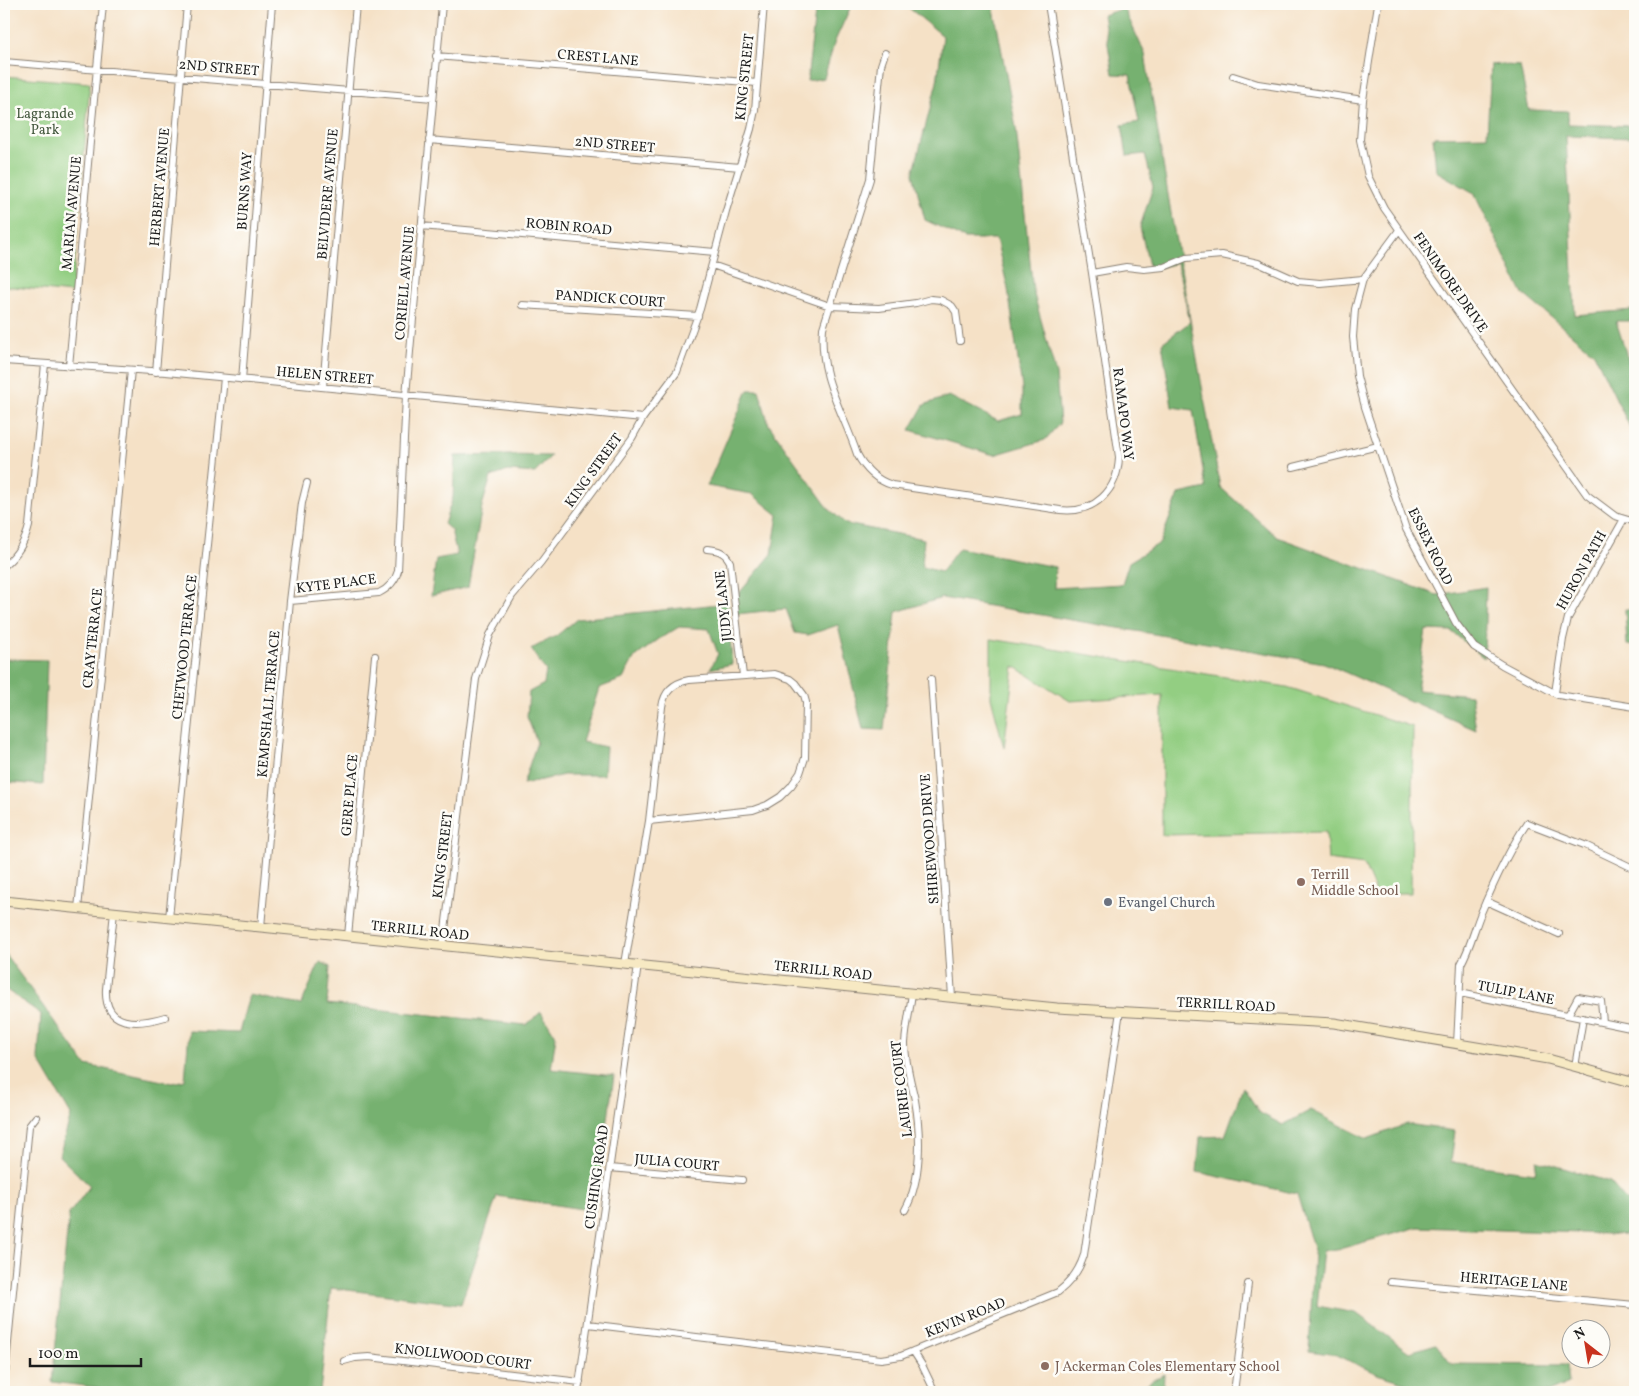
<svg xmlns="http://www.w3.org/2000/svg" width="1639" height="1396" font-family="Vollkorn,serif">
<style>
.green{fill:#93ce82;stroke:#58754f}
.forest{fill:#76b170;stroke:#496646}
.lines{fill:none;stroke-linecap:round;stroke-linejoin:round}
.street-casing{stroke:#887e71;stroke-width:8}
.secondary-casing{stroke:#887e71;stroke-width:11}
.street{stroke:#fff;stroke-width:6}
.secondary{stroke:#f7e9c3;stroke-width:9}
.education-dot{fill:#8d6e63;stroke:#fdfcf7;stroke-width:2}
.worship-dot{fill:#6b7280;stroke:#fdfcf7;stroke-width:2}
.labels{text-anchor:middle;stroke-width:5;stroke-linejoin:round;paint-order:stroke}
.street-label{font-size:14px;fill:#1c1c1c;stroke:#fdfcf7}
.park-label{font-size:14px;fill:#465a40;stroke:#fdfcf7}
.education-label{font-size:14px;fill:#785e54;stroke:#fdfcf7;text-anchor:start}
.worship-label{font-size:14px;fill:#5b616d;stroke:#fdfcf7;text-anchor:start}
</style>
<rect width="100%" height="100%" fill="#fdfcf7"/>
<filter id="ink" filterUnits="userSpaceOnUse"><feTurbulence type="fractalNoise" baseFrequency=".02" numOctaves="2"/><feDisplacementMap in="SourceGraphic" scale="10" xChannelSelector="R" yChannelSelector="G"/><feConvolveMatrix kernelMatrix="1 2 1 2 8 2 1 2 1" color-interpolation-filters="sRGB"/></filter>
<filter id="wash" filterUnits="userSpaceOnUse"><feTurbulence type="fractalNoise" baseFrequency=".0096" numOctaves="4" result="noise"/><feDisplacementMap in="SourceGraphic" scale="20" xChannelSelector="R" yChannelSelector="G"/><feGaussianBlur stdDeviation="1.12" result="paint"/><feColorMatrix in="noise" values="0 0 0 0 0 0 0 0 0 0 0 0 0 0 0 0 0 1.4 0 .05"/><feComposite in="paint" operator="in"/></filter>
<g filter="url(#wash)">
<rect width="100%" height="100%" fill="#f5e1c6"/>
<path class="green" d="M 4,76 L 90,83 L 72,293 L 4,286 Z
M 991,639 L 1287,687 L 1413,727 L 1411,893 L 1376,893 L 1364,865 L 1328,860 L 1326,832 L 1162,835 L 1162,695 L 1070,701 L 1014,666 L 1004,748 L 991,697 Z"/>
<path class="forest" d="M 816,4 L 852,4 L 835,41 L 824,78 L 807,81 Z
M 904,4 L 993,4 L 1016,128 L 1033,291 L 1056,374 L 1060,423 L 1045,440 L 994,455 L 910,430 L 924,405 L 949,396 L 998,421 L 1022,414 L 1022,388 L 1008,289 L 996,239 L 965,239 L 925,220 L 913,174 L 937,82 L 943,36 Z
M 1124,8 L 1145,54 L 1172,219 L 1220,487 L 1277,537 L 1437,595 L 1486,587 L 1484,658 L 1451,631 L 1426,630 L 1417,690 L 1471,695 L 1476,730 L 1324,663 L 942,598 L 896,612 L 884,730 L 863,729 L 838,625 L 808,635 L 795,633 L 786,609 L 736,614 L 735,598 L 772,554 L 778,515 L 752,494 L 707,486 L 748,390 L 759,390 L 769,425 L 829,509 L 846,524 L 924,539 L 922,567 L 941,572 L 959,548 L 1055,567 L 1054,588 L 1122,584 L 1129,562 L 1160,543 L 1179,494 L 1206,488 L 1193,410 L 1172,407 L 1162,343 L 1190,322 L 1177,263 L 1150,270 L 1140,227 L 1153,187 L 1145,154 L 1127,156 L 1122,125 L 1139,122 L 1130,75 L 1113,74 L 1103,15 Z
M 1491,64 L 1520,66 L 1529,110 L 1568,111 L 1568,124 L 1635,126 L 1635,138 L 1566,136 L 1575,315 L 1632,310 L 1635,303 L 1635,321 L 1616,321 L 1635,381 L 1635,438 L 1594,353 L 1522,293 L 1474,193 L 1436,171 L 1433,137 L 1487,136 Z
M 508,455 L 551,456 L 535,473 L 508,471 L 491,477 L 482,506 L 468,587 L 431,596 L 436,559 L 457,555 L 451,530 L 444,524 L 453,497 L 455,456 Z
M 728,603 L 732,664 L 710,669 L 718,654 L 709,629 L 679,627 L 659,639 L 634,658 L 623,679 L 599,688 L 582,742 L 606,747 L 604,775 L 564,775 L 523,784 L 537,742 L 527,717 L 529,692 L 544,684 L 546,671 L 531,649 L 556,636 L 577,619 Z
M 1625,609 L 1635,611 L 1635,646 L 1627,645 Z
M 4,659 L 47,660 L 43,785 L 4,782 Z
M 5,954 L 86,1065 L 172,1083 L 185,1080 L 189,1031 L 239,1033 L 249,995 L 301,1005 L 320,962 L 330,967 L 327,1004 L 526,1025 L 541,1012 L 556,1036 L 551,1069 L 614,1076 L 595,1211 L 497,1196 L 461,1304 L 331,1288 L 320,1392 L 135,1392 L 52,1382 L 69,1214 L 90,1186 L 59,1156 L 71,1115 L 38,1059 L 41,1014 L 5,989 Z
M 1243,1087 L 1260,1113 L 1283,1125 L 1311,1110 L 1367,1139 L 1407,1124 L 1455,1131 L 1451,1162 L 1535,1173 L 1537,1160 L 1610,1182 L 1635,1211 L 1635,1235 L 1418,1227 L 1343,1248 L 1323,1251 L 1317,1306 L 1356,1313 L 1409,1352 L 1436,1344 L 1451,1364 L 1567,1365 L 1569,1383 L 1548,1392 L 1438,1392 L 1377,1374 L 1337,1355 L 1309,1351 L 1314,1251 L 1297,1194 L 1197,1172 L 1200,1137 L 1225,1136 Z
M 1164,1374 L 1163,1392 L 1133,1392 Z"/>
</g>
<g filter="url(#ink)">
<g class="lines">
<g class="street-casing">
<path id="street" d="M 1378,4 L 1363,100 L 1360,140 L 1368,176 L 1384,208 L 1587,495 L 1615,516 L 1635,522
M 885,53 L 881,65 L 870,179 L 823,328 C 819,378 842,409 857,454 C 865,469 875,480 892,485 L 1060,510 C 1095,514 1118,490 1119,457 L 1092,273 L 1048,4
M 436,56 L 757,83
M 4,62 L 433,98
M 1233,76 L 1258,84 L 1363,100
M 429,140 L 740,167
M 421,226 L 715,252
M 1399,230 L 1363,279 L 1355,309 L 1353,337 L 1357,376 L 1365,407 L 1406,529 L 1456,623 L 1474,647 L 1502,665 L 1558,695 L 1635,707
M 712,265 L 830,306 L 879,308 L 916,303 L 931,299 L 941,300 L 952,306 L 956,312 L 960,341
M 1092,273 L 1126,267 L 1144,269 L 1164,267 L 1186,258 L 1222,255 L 1258,263 L 1298,281 L 1320,283 L 1363,279
M 522,305 L 698,316
M 4,361 L 166,372 L 643,418
M 69,366 L 103,4
M 156,372 L 187,4
M 242,380 L 272,4
M 323,387 L 356,4
M 1293,467 L 1378,446
M 707,549 C 719,550 725,552 730,562 L 743,676
M 4,566 C 17,555 25,543 29,526 L 45,364
M 290,601 L 379,593 C 389,588 395,582 398,571 L 406,395 L 442,4
M 931,679 L 952,997
M 1555,693 L 1563,639 L 1568,618 L 1624,519
M 1486,901 L 1559,934
M 78,909 L 131,370
M 114,912 L 106,989 C 104,1028 138,1025 165,1017
M 169,918 L 224,378
M 261,927 L 290,601 L 302,503 L 307,483
M 348,936 L 375,656
M 443,946 L 476,679 L 490,635 L 512,596 L 541,562 L 632,438 L 643,418 L 677,372 L 700,309 L 726,211 L 751,129 L 755,110 L 764,4
M 625,964 L 649,821 L 662,707 C 664,692 673,683 689,680 L 775,674 L 790,679 L 795,683 L 804,695 L 806,702 L 805,758 L 800,773 L 791,786 L 780,797 L 767,805 L 753,810 L 649,821
M 1460,993 L 1635,1029
M 1568,1015 L 1578,997 L 1601,1001 L 1603,1022
M 1457,1044 L 1461,964 C 1470,948 1474,930 1481,913 C 1494,882 1508,851 1527,823 L 1587,846 L 1635,869
M 1575,1067 L 1583,1018
M 610,1168 L 742,1180
M 905,1210 C 922,1180 921,1134 915,1100 C 911,1082 905,1062 905,1043 C 906,1027 910,1010 912,993
M 1391,1282 L 1635,1305
M 588,1324 L 881,1359 L 901,1356 L 1058,1292 C 1071,1282 1079,1271 1084,1255 L 1120,1011
M 913,1351 L 922,1365 L 935,1392
M 344,1361 L 355,1358 L 369,1357 L 580,1382
M 4,1384 L 29,1126 L 36,1117
M 578,1392 L 638,965
M 1234,1392 L 1248,1284"/>
</g>
<g class="secondary-casing">
<path id="secondary" d="M 4,901 L 1057,1008 L 1334,1023 L 1548,1059 L 1635,1083"/>
</g>
<use href="#street" class="street"/>
<use href="#secondary" class="secondary"/>
</g>
</g>
<g class="education-dot">
<circle cx="1301" cy="882" r="5"/>
<circle cx="1045" cy="1366" r="5"/>
</g>
<circle class="worship-dot" cx="1108" cy="902" r="5"/>
<g class="labels">
<g class="street-label">
<text transform="translate(598 57) rotate(5)" y="5">CREST LANE</text>
<text transform="translate(219 67) rotate(5)" y="5">2ND STREET</text>
<text transform="translate(744 77) rotate(-84)" y="5">KING STREET</text>
<text transform="translate(615 144) rotate(5)" y="5">2ND STREET</text>
<text transform="translate(159 187) rotate(-85)" y="5">HERBERT AVENUE</text>
<text transform="translate(244 191) rotate(-86)" y="5">BURNS WAY</text>
<text transform="translate(327 194) rotate(-85)" y="5">BELVIDERE AVENUE</text>
<text transform="translate(71 213) rotate(-85)" y="5">MARIAN AVENUE</text>
<text transform="translate(569 226) rotate(5)" y="5">ROBIN ROAD</text>
<text transform="translate(1451 282) rotate(55)" y="5">FENIMORE DRIVE</text>
<text transform="translate(404 283) rotate(-85)" y="5">CORIELL AVENUE</text>
<text transform="translate(610 298) rotate(4)" y="5">PANDICK COURT</text>
<text transform="translate(325 375) rotate(5)" y="5">HELEN STREET</text>
<text transform="translate(1124 414) rotate(83)" y="5">RAMAPO WAY</text>
<text transform="translate(593 470) rotate(-54)" y="5">KING STREET</text>
<text transform="translate(1431 546) rotate(64)" y="5">ESSEX ROAD</text>
<text transform="translate(1581 570) rotate(-61)" y="5">HURON PATH</text>
<text transform="translate(336 583) rotate(-7)" y="5">KYTE PLACE</text>
<text transform="translate(723 606) rotate(-96)" y="5">JUDY LANE</text>
<text transform="translate(92 638) rotate(-84)" y="5">CRAY TERRACE</text>
<text transform="translate(184 647) rotate(-84)" y="5">CHETWOOD TERRACE</text>
<text transform="translate(268 704) rotate(-85)" y="5">KEMPSHALL TERRACE</text>
<text transform="translate(349 795) rotate(-85)" y="5">GERE PLACE</text>
<text transform="translate(929 839) rotate(-94)" y="5">SHIREWOOD DRIVE</text>
<text transform="translate(442 855) rotate(-83)" y="5">KING STREET</text>
<text transform="translate(420 930) rotate(6)" y="5">TERRILL ROAD</text>
<text transform="translate(823 970) rotate(6)" y="5">TERRILL ROAD</text>
<text transform="translate(1516 992) rotate(11)" y="5">TULIP LANE</text>
<text transform="translate(1226 1004) rotate(3)" y="5">TERRILL ROAD</text>
<text transform="translate(901 1089) rotate(-97)" y="5">LAURIE COURT</text>
<text transform="translate(677 1162) rotate(5)" y="5">JULIA COURT</text>
<text transform="translate(596 1177) rotate(-82)" y="5">CUSHING ROAD</text>
<text transform="translate(1514 1281) rotate(5)" y="5">HERITAGE LANE</text>
<text transform="translate(965 1317) rotate(-22)" y="5">KEVIN ROAD</text>
<text transform="translate(463 1356) rotate(7)" y="5">KNOLLWOOD COURT</text>
</g>
<g class="park-label">
<text x="45" y="118">Lagrande<tspan x="45" dy="16">Park</tspan></text>
</g>
<g class="education-label">
<text x="1311" y="879">Terrill<tspan x="1311" dy="16">Middle School</tspan></text>
<text x="1055" y="1371">J Ackerman Coles Elementary School</text>
</g>
<g class="worship-label">
<text x="1118" y="907">Evangel Church</text>
</g>
</g>
<rect width="1639" height="1396" fill="none" stroke="#fdfcf7" stroke-width="20"/>
<g transform="translate(1586 1344) rotate(329)"><circle r="24" fill="#fdfcf7" stroke="#a3a29f"/>
<path d="M0-4L9 19L0 12L-9 19Z" fill="#c8321e"/>
<text y="-8" font-size="14" font-weight="bold" text-anchor="middle" fill="#1c1c1c">N</text>
</g>
<path d="M30 1358v8h111v-8" fill="none" stroke="#1c1c1c" stroke-width="2.5"/>
<text x="38" y="1358" font-size="15" fill="#1c1c1c" stroke="#fdfcf7" stroke-width="4" paint-order="stroke">100 m</text>
</svg>
